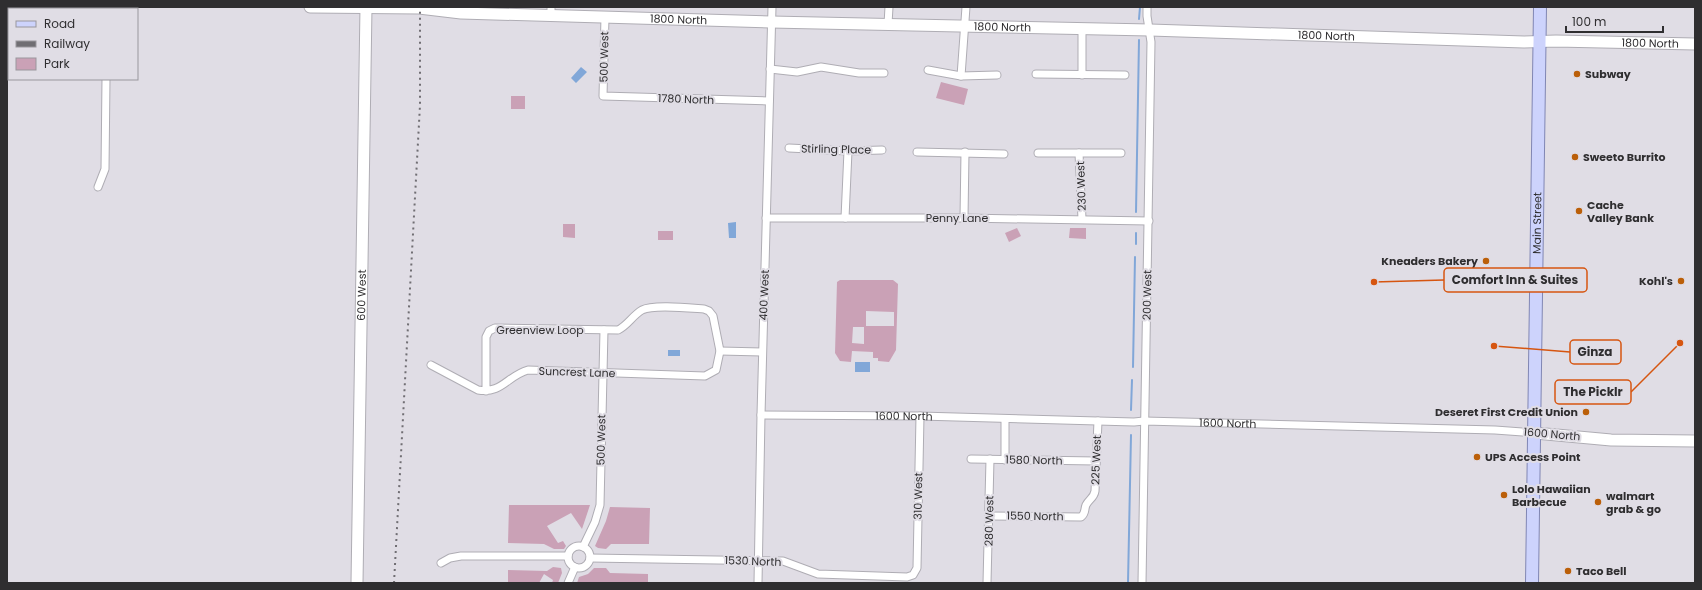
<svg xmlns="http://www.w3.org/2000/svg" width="1702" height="590" font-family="Poppins,sans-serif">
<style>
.green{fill:#caa1b6;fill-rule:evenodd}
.water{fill:#81a7d8}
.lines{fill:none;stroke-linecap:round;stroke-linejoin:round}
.stream{stroke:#81a7d8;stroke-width:2}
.street-casing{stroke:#afadb4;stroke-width:9}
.secondary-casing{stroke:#afadb4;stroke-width:13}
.primary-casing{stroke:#8086b3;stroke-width:14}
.street{stroke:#fff;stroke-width:7}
.secondary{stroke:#fff;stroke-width:11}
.primary{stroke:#cdd3fc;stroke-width:12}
.rail{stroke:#706e73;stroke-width:2;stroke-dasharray:2 4;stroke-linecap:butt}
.poi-dot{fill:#bb5f09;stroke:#e0dde5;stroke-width:1.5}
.labels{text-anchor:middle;stroke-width:4;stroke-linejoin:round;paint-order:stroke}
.street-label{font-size:11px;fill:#2f2e30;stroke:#e0dde5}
.poi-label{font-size:11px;font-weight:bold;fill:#2f2e30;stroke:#e0dde5;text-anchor:start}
.leader{fill:none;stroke:#d65510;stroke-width:1.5}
.callout-dot{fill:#d65510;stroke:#e0dde5;stroke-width:1.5}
.callout{fill:#e0dde5;stroke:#d65510;stroke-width:1.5}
.callout-label{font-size:12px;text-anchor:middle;font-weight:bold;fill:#2f2e30}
</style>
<rect width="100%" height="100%" fill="#e0dde5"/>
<path class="green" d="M 941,82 L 968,89 L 964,105 L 936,98 Z
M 511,96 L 525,96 L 525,109 L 511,109 Z
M 563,224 L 575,224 L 575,238 L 563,237 Z
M 1017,228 L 1021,236 L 1009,242 L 1005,233 Z
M 1070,228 L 1086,228 L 1086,239 L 1069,238 Z
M 658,231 L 673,231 L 673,240 L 658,240 Z
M 840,280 L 893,280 L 898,284 L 896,350 L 889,362 L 878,361 L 878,358 L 873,358 L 873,352 L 852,351 L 851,362 L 840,361 L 835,353 L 837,282 ZM 866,311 L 894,312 L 894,326 L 866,326 ZM 853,327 L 864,327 L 864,344 L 852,343 Z
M 509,505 L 590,505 L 582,529 L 571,513 L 547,526 L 558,543 L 563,541 L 566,546 L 564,549 L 554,549 L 544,544 L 508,543 Z
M 610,507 L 650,508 L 649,544 L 611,544 L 606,549 L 598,548 L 595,546 L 606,521 Z
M 553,567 L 561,568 L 562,573 L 558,583 L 552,583 L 553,580 L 544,574 L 539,583 L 508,583 L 508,570 L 547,571 Z
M 594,568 L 606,568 L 610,573 L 648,574 L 648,583 L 577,583 L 579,577 L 588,574 Z"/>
<path class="water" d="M 581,67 L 587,72 L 576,83 L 571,78 Z
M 736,222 L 736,238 L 729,238 L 728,223 Z
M 668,350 L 680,350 L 680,356 L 668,356 Z
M 855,362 L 870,362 L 870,372 L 855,372 Z"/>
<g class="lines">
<path class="stream" d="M 1139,19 L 1140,7
M 1136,212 L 1139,40
M 1136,244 L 1136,233
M 1133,367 L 1135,257
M 1131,410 L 1132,380
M 1128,583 L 1131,435"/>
<g class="street-casing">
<g id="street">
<path d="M 108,9 L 108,7"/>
<path d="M 551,16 L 551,7"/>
<path d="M 605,17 L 603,96 L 769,101"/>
<path d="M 888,24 L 889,7"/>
<path d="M 770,69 L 797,72 L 821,67 L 859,73 L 884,73"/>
<path d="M 928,70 L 961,76 L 997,75"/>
<path d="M 1036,74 L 1125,75"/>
<path d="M 1082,75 L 1082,28"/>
<path d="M 961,76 L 966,7"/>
<path d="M 789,148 L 848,151 L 882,150"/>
<path d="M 917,152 L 1004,154"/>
<path d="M 1038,153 L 1121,153"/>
<path d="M 1079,153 L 1082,219"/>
<path d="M 98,187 L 105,169 L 106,79"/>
<path d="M 766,218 L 964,218 L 1149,221"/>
<path d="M 845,218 L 848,151"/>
<path d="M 964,218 L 965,152"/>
<path d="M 720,351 L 762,352"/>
<path d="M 431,365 L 478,390 C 502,394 507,376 528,370 L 705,376 L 716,370 L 720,351 L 713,316 L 709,311 L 704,309 C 690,308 653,304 642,310 C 632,316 628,325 618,330 L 495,328 L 489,331 L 486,337 L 486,391"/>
<path id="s1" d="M 761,415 L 920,416 L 1134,422 L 1144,421 L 1495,430 L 1535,433"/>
<path d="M 971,459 L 1096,461"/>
<path d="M 1005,460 L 1005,419"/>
<path d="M 989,516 L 1081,517 C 1086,513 1084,510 1086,505 C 1089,499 1094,498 1095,491 L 1098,421"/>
<circle cx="579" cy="557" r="11"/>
<path d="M 583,547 L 595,522 L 600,505 L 604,330"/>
<path d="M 590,558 L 783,561 L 818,574 L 907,577 L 913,575 L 917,568 L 920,416"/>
<path d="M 441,563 L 450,558 L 461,556 L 568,556"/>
<path d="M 568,583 L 575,567"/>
<path d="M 758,583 L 761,415 L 772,7"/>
<path d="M 987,583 L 990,459"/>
<path d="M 1142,583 L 1151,42 L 1147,16 L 1147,7"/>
</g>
</g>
<g class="secondary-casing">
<g id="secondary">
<path id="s2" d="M 310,7 L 419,8 L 461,13 L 771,22 L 1150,30 L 1524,42 L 1556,41 L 1695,44"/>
<path d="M 1535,433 L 1611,440 L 1695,441"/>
<path id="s3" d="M 357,583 L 366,7"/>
</g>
</g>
<g class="primary-casing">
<g id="primary">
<path id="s4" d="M 1532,583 L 1540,7"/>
</g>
</g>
<use href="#street" class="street"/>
<use href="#secondary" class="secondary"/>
<use href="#primary" class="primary"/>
<path class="rail" d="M 394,583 L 420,105 L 420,7"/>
</g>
<g class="poi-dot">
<circle cx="1577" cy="74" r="4"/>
<circle cx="1575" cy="157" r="4"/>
<circle cx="1579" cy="211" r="4"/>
<circle cx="1486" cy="261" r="4"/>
<circle cx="1681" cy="281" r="4"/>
<circle cx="1586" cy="412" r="4"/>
<circle cx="1477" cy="457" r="4"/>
<circle cx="1504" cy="495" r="4"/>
<circle cx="1598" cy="502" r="4"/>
<circle cx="1568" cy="571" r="4"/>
</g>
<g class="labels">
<g class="street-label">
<text dy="4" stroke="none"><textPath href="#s2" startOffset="369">1800 North</textPath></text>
<text dy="4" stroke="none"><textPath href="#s2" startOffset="693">1800 North</textPath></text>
<text dy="4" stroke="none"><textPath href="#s2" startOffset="1017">1800 North</textPath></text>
<text dy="4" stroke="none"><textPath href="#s2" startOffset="1341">1800 North</textPath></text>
<text transform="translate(604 57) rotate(-89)" y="4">500 West</text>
<text transform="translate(686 99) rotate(2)" y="4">1780 North</text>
<text transform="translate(836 149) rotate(1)" y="4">Stirling Place</text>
<text transform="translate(1081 186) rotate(-92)" y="4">230 West</text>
<text x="957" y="222">Penny Lane</text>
<text dy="4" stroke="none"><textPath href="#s4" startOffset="360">Main Street</textPath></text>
<text dy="4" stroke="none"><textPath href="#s3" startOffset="288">600 West</textPath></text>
<text transform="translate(764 295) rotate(-88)" y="4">400 West</text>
<text transform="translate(1147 295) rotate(-89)" y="4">200 West</text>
<text x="540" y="334">Greenview Loop</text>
<text transform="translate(577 372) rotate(2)" y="4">Suncrest Lane</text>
<text dy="4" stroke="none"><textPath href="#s1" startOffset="143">1600 North</textPath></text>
<text dy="4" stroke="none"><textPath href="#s1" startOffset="467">1600 North</textPath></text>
<text transform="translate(1552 434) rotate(5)" y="4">1600 North</text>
<text transform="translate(601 440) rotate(-89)" y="4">500 West</text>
<text transform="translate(1034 460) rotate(1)" y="4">1580 North</text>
<text transform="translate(1096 460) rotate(-88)" y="4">225 West</text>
<text transform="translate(918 496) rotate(-89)" y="4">310 West</text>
<text transform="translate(1035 516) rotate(1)" y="4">1550 North</text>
<text transform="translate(989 521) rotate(-89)" y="4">280 West</text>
<text transform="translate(753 561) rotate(2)" y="4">1530 North</text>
</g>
<g class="poi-label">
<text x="1585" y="78">Subway</text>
<text x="1583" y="161">Sweeto Burrito</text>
<text x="1587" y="209">Cache<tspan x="1587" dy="13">Valley Bank</tspan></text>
<text x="1478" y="265" text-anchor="end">Kneaders Bakery</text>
<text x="1673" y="285" text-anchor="end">Kohl's</text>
<text x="1578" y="416" text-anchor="end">Deseret First Credit Union</text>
<text x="1485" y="461">UPS Access Point</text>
<text x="1512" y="493">Lolo Hawaiian<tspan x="1512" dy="13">Barbecue</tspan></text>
<text x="1606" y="500">walmart<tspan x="1606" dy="13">grab &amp; go</tspan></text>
<text x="1576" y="575">Taco Bell</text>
</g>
</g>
<path class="leader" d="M1374 282L1444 280M1494 346L1570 352M1680 343L1631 392"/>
<g class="callout-dot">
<circle cx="1374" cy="282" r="4"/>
<circle cx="1494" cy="346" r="4"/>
<circle cx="1680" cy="343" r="4"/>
</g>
<g class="callout">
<rect x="1444" y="268" width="143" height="24" rx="4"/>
<rect x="1570" y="340" width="51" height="24" rx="4"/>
<rect x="1555" y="380" width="76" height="24" rx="4"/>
</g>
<g class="callout-label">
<text x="1515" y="284">Comfort Inn &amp; Suites</text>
<text x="1595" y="356">Ginza</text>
<text x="1593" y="396">The Picklr</text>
</g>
<rect width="1702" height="590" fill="none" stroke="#2f2e30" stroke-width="16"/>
<rect x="8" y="8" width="130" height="72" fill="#e0dde5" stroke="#99979d"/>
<rect x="16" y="21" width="20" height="6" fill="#cdd3fc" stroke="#99979d"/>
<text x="44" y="28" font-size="12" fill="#2f2e30">Road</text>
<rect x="16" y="41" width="20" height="6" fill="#706e73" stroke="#99979d"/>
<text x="44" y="48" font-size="12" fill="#2f2e30">Railway</text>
<rect x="16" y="58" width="20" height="12" fill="#caa1b6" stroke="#99979d"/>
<text x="44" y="68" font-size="12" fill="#2f2e30">Park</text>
<path d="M1566 26v6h97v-6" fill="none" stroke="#2f2e30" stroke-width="2"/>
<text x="1572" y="26" font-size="12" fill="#2f2e30" stroke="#e0dde5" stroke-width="3" paint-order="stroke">100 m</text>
</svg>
